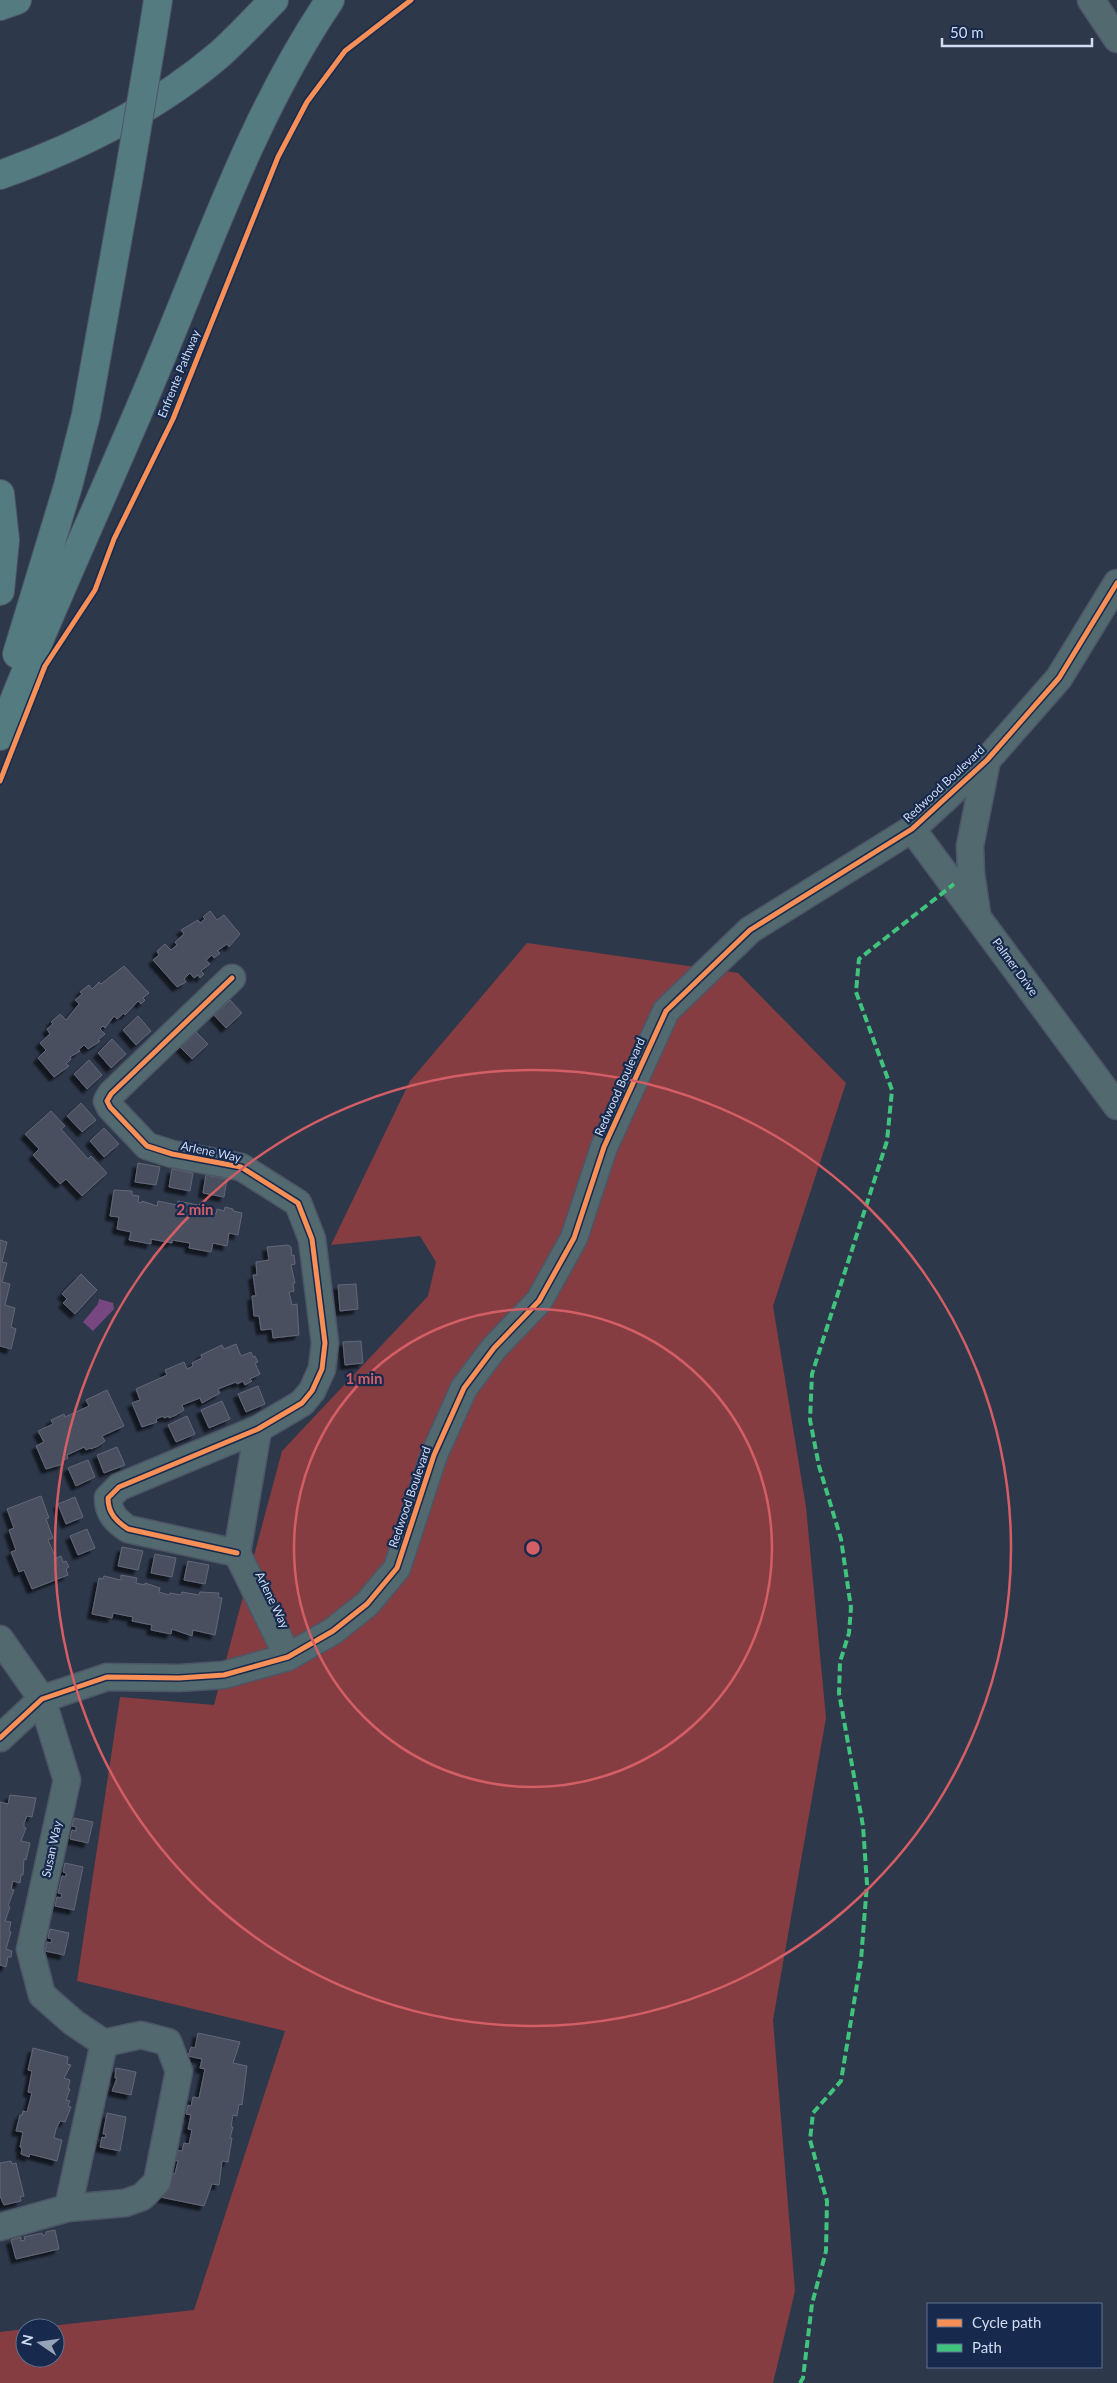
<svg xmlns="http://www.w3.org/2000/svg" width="1117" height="2383" font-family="Lato,sans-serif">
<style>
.forest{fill:#853d41}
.water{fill:#774782}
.building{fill:#4a4f5f;stroke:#626778;filter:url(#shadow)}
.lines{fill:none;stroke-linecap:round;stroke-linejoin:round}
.minor-casing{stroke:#4d5667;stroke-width:29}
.highway-casing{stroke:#4d5667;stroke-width:30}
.minor{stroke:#51696f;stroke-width:26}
.highway{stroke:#547b80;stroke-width:28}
.highway-bridge-casing{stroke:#4d5667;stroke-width:30;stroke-linecap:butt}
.highway-bridge{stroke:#547b80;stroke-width:28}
.quiet{stroke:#40c37c;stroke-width:4;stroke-dasharray:8 4;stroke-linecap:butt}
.cycleway-casing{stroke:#172a4d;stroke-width:8}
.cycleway{stroke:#f78f57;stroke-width:5}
.ring{fill:none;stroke:#d45e65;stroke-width:2.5}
.labels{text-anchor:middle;stroke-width:4.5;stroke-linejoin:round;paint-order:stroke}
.street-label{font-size:12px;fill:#cfdcf2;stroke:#172a4d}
.centre{fill:#d45e65;stroke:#172a4d;stroke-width:2.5}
.ring-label{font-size:15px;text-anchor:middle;font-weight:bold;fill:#d45e65;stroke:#172a4d;stroke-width:4.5;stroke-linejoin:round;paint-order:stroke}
</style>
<defs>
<filter id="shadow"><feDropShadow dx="-4.5" dy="4.5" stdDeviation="1" flood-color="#0009"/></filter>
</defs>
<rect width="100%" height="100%" fill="#2e384b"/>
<path class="forest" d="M 527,943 L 738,973 L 846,1083 L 773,1306 L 806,1507 L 826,1718 L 773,2020 L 795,2291 L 773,2383 L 0,2383 L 0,2332 L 25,2329 L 25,2358 L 55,2358 L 55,2328 L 32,2328 L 194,2310 L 285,2031 L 77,1981 L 120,1697 L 214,1705 L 282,1451 L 428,1296 L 436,1262 L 420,1236 L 331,1245 L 410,1081 Z"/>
<path class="water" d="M 99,1299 L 113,1303 L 114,1309 L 93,1331 L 83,1322 L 98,1304 Z"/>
<path class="building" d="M 210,911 L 217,920 L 224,915 L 240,934 L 229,947 L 227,944 L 217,951 L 220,953 L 214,958 L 212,955 L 206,960 L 210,964 L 201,971 L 204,974 L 200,978 L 198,975 L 194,978 L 190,973 L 184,979 L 186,982 L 177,987 L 153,960 L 159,955 L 157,951 L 165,944 L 171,950 L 177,945 L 175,942 L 184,934 L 181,930 L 198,920 L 200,923 L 205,919 L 203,917 Z
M 124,966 L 149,993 L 143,998 L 145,1000 L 141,1004 L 138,1001 L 125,1015 L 124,1013 L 117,1019 L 114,1016 L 105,1028 L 103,1026 L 100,1029 L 105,1034 L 98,1040 L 100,1041 L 88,1049 L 84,1045 L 78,1050 L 80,1051 L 70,1057 L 71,1059 L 66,1064 L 69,1066 L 54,1077 L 38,1058 L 46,1050 L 40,1043 L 50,1034 L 47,1029 L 53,1024 L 51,1022 L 60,1014 L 66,1020 L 79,1004 L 75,1000 L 82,994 L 80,992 L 89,985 L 92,989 L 99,982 L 101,984 Z
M 230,1000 L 242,1013 L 226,1028 L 214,1015 Z
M 138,1016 L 151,1031 L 136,1045 L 123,1030 Z
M 196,1032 L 208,1044 L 192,1059 L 180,1047 Z
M 112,1039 L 126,1054 L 111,1068 L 98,1053 Z
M 89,1060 L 102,1075 L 87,1089 L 74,1074 Z
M 81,1103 L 96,1120 L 82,1132 L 67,1116 Z
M 51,1111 L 65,1126 L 61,1129 L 88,1159 L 91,1156 L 107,1173 L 82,1196 L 66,1179 L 60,1184 L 33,1155 L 39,1149 L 25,1134 Z
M 104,1128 L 119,1144 L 104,1157 L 90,1141 Z
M 138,1163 L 160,1167 L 156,1185 L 135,1182 Z
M 172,1169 L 193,1173 L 190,1191 L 169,1187 Z
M 206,1175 L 227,1179 L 224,1197 L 203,1193 Z
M 114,1190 L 132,1191 L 132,1195 L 139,1196 L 138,1202 L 142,1203 L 142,1201 L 157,1206 L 158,1201 L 177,1205 L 178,1201 L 198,1205 L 197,1211 L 206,1212 L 206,1210 L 216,1214 L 217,1209 L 224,1211 L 225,1207 L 233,1209 L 233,1211 L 242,1213 L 238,1235 L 229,1233 L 227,1246 L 213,1243 L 211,1252 L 189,1248 L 190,1243 L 172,1240 L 172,1243 L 151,1239 L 151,1244 L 129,1240 L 131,1232 L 117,1229 L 119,1217 L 110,1216 Z
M 0,1240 L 7,1242 L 2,1262 L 7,1263 L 2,1282 L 10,1284 L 5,1305 L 15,1308 L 11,1327 L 16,1329 L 11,1349 L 0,1346 Z
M 288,1245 L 291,1247 L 292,1256 L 294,1255 L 295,1264 L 291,1265 L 295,1283 L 293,1283 L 294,1291 L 289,1292 L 292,1305 L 297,1304 L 299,1335 L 273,1338 L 272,1329 L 261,1330 L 259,1316 L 254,1316 L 252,1296 L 256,1296 L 253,1275 L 257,1275 L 256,1262 L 269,1260 L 267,1247 Z
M 81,1274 L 97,1290 L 75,1314 L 63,1303 L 67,1299 L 62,1294 Z
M 356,1284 L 358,1309 L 340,1311 L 338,1285 Z
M 361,1341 L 363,1363 L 345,1365 L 343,1342 Z
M 236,1344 L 241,1356 L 251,1352 L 253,1357 L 255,1356 L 258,1362 L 255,1363 L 260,1374 L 250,1379 L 252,1381 L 245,1385 L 243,1381 L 237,1384 L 236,1382 L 218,1389 L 220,1393 L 202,1403 L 200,1398 L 182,1405 L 184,1410 L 176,1415 L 169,1418 L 169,1416 L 164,1418 L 163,1416 L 156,1419 L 157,1422 L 142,1427 L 132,1403 L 140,1400 L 136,1389 L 167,1375 L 165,1370 L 184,1362 L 187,1369 L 193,1366 L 192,1363 L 202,1358 L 201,1355 L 222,1345 L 224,1349 Z
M 258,1386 L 265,1404 L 246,1412 L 238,1394 Z
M 107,1390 L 124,1426 L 102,1436 L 105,1441 L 98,1446 L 91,1449 L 90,1448 L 86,1450 L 84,1447 L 80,1449 L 67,1455 L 68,1458 L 62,1461 L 63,1464 L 46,1469 L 36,1446 L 44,1442 L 38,1431 L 53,1424 L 51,1420 L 64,1414 L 65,1417 L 89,1406 L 86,1400 Z
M 222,1401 L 230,1419 L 209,1428 L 201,1410 Z
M 187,1416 L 195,1434 L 176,1442 L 168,1425 Z
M 117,1447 L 125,1465 L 104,1473 L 97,1455 Z
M 88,1460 L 95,1477 L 76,1486 L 68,1468 Z
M 41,1496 L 49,1518 L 46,1519 L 53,1538 L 48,1540 L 56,1558 L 61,1556 L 63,1562 L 66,1561 L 69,1567 L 66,1569 L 68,1575 L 32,1589 L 24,1570 L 19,1572 L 11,1552 L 16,1550 L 9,1530 L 14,1528 L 7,1509 Z
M 75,1497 L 83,1517 L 66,1524 L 58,1504 Z
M 87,1529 L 95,1548 L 78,1555 L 70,1536 Z
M 122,1547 L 143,1551 L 138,1570 L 118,1566 Z
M 155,1554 L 176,1558 L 172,1577 L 151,1573 Z
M 188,1561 L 209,1565 L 205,1584 L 184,1580 Z
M 121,1575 L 137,1578 L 136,1583 L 145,1585 L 145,1583 L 160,1588 L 159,1592 L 169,1595 L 170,1593 L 181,1595 L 182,1592 L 199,1595 L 200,1592 L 219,1593 L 218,1597 L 222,1598 L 215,1635 L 193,1630 L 192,1636 L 172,1629 L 171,1634 L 151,1630 L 152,1625 L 132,1621 L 133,1617 L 113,1613 L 112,1618 L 92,1614 L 99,1578 L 103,1579 L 104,1576 L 121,1580 Z
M 10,1795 L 36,1798 L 32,1817 L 27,1816 L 24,1823 L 24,1827 L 26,1828 L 21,1841 L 30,1843 L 26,1860 L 24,1859 L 23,1875 L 21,1875 L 20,1883 L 13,1881 L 11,1889 L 14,1890 L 8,1906 L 10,1907 L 5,1921 L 11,1922 L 9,1931 L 11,1932 L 6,1949 L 12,1951 L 11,1957 L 8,1957 L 6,1967 L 0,1965 L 0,1802 L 8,1804 Z
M 74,1818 L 93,1822 L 88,1843 L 70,1839 L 72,1830 L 76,1831 L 76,1827 L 72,1826 Z
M 65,1863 L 83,1867 L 74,1910 L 55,1906 L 57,1897 L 61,1898 L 62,1894 L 58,1893 L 62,1876 L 66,1877 L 66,1873 L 63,1872 Z
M 50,1929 L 69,1933 L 64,1955 L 45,1951 L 47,1942 L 51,1943 L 52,1939 L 48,1938 Z
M 198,2033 L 240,2042 L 233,2063 L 247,2066 L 242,2105 L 239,2104 L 237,2116 L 233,2115 L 231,2127 L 233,2127 L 230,2138 L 232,2138 L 228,2162 L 222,2161 L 219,2185 L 212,2184 L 204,2206 L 160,2197 L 169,2173 L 175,2174 L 178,2161 L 174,2160 L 176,2150 L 182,2151 L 184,2143 L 189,2144 L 192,2130 L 188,2129 L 191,2115 L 186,2114 L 188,2105 L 191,2106 L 193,2097 L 199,2098 L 205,2069 L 200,2068 L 202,2059 L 188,2056 L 191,2047 L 195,2048 Z
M 33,2048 L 68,2057 L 67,2064 L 71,2065 L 64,2078 L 70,2080 L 68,2089 L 70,2089 L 66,2100 L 70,2101 L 68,2106 L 71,2107 L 65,2122 L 60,2121 L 56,2129 L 54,2138 L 62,2140 L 57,2161 L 30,2154 L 29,2157 L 21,2154 L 22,2148 L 20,2147 L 23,2132 L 16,2131 L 20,2115 L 22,2115 L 23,2111 L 27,2112 L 32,2093 L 28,2092 L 32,2071 L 28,2070 Z
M 116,2068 L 136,2072 L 131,2095 L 112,2091 L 117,2078 L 115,2078 Z
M 107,2113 L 126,2117 L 120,2151 L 100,2147 L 102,2137 L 105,2138 L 106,2134 L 103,2134 Z
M 11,2161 L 12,2164 L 16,2163 L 24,2196 L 20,2197 L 21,2201 L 4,2205 L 0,2196 L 0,2163 Z
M 55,2230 L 59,2249 L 16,2259 L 11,2240 L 21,2237 L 21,2241 L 25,2240 L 24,2237 L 42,2233 L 43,2236 L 46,2234 L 46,2232 Z"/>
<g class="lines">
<g class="minor-casing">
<path id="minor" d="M 1091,0 L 1117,39
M 912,829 L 1117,1106
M 977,914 L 971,873 L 970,846 L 987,760
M 232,978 L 111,1094 L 107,1101 L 110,1107 L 147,1146 L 172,1154 L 241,1167 L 298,1203 L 312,1239 L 325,1343 L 322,1369 L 312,1391 L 302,1403 L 258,1429 L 119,1487 L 108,1498 C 108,1513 116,1521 128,1529 L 237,1553
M 258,1429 L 237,1553 L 288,1657
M 0,1639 L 42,1699 L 67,1780 L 30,1949 L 42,1995 L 74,2023 L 104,2043 L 68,2208 L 0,2227
M 0,1738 L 42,1699 L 107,1677 L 179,1678 L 224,1675 L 288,1657 L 333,1631 L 367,1604 L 397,1568 L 434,1455 L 464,1388 L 494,1348 L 539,1301 L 574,1238 L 604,1147 L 666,1011 L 750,930 L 912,829 L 987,760 L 1059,678 L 1117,583
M 68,2208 L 125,2203 L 142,2197 L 157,2182 L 179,2071 L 168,2042 L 141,2035 L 104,2043"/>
</g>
<g class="highway-casing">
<path id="highway" d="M 0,6 L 17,0
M 153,32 L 158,0
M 0,175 C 78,147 157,108 220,54 C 239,37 256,18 274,0
M 0,494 L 5,540 L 0,591
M 17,654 L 68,486 L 86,415 L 129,175
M 0,736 C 48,612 105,493 156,370 C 209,244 253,114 330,0"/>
</g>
<use href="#minor" class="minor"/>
<use href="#highway" class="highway"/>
<g class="highway-bridge-casing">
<path id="highway-bridge" d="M 129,175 L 153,32"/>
</g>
<use href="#highway-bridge" class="highway-bridge"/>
<path class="quiet" d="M 800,2383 L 803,2378 L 812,2304 L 826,2251 L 827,2201 L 810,2140 L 813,2113 L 841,2081 L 861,1960 L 867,1884 L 863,1826 L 839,1693 L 840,1662 L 849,1633 L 851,1608 L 841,1539 L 819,1466 L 810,1420 L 812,1374 L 887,1141 L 892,1090 L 856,992 L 859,959 L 954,884"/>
<g class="cycleway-casing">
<path id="cycleway" d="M 0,781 L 45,666 L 95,590 L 114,539 L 173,419 L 278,157 L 307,102 L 345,51 L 411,0
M 232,978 L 111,1094 L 107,1101 L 110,1107 L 147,1146 L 172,1154 L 241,1167 L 298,1203 L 312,1239 L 325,1343 L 322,1369 L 312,1391 L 302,1403 L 258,1429 L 119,1487 L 108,1498 C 108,1513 116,1521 128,1529 L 237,1553
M 0,1738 L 42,1699 L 107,1677 L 179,1678 L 224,1675 L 288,1657 L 333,1631 L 367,1604 L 397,1568 L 434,1455 L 464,1388 L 494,1348 L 539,1301 L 574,1238 L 604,1147 L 666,1011 L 750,930 L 912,829 L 987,760 L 1059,678 L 1117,583"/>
</g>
<use href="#cycleway" class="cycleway"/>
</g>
<g class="ring">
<circle cx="533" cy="1548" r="239"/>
<circle cx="533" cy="1548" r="478"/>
</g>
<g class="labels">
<g class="street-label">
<text transform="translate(179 374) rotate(-68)" y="4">Enfrente Pathway</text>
<text transform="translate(944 784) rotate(-43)" y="4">Redwood Boulevard</text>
<text transform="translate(1015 967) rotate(54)" y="4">Palmer Drive</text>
<text transform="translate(620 1087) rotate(-66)" y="4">Redwood Boulevard</text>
<text transform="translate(211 1152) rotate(12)" y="4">Arlene Way</text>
<text transform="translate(410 1497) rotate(-71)" y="4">Redwood Boulevard</text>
<text transform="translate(272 1600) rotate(64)" y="4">Arlene Way</text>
<text transform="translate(52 1849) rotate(-78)" y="4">Susan Way</text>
</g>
</g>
<circle cx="533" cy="1548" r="8" class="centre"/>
<g class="ring-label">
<text x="195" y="1215">2 min</text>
<text x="364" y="1384">1 min</text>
</g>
<rect x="927" y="2303" width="175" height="65" fill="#172a4d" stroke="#61718f"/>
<rect x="937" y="2319" width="25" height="8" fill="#f78f57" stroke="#61718f"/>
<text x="972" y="2328" font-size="15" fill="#cfdcf2">Cycle path</text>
<rect x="937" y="2344" width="25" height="8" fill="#40c37c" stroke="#61718f"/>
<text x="972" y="2353" font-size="15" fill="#cfdcf2">Path</text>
<g transform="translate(40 2343) rotate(283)"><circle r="24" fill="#172a4d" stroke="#61718f"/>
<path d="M0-4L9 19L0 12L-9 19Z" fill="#97a3b8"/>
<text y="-8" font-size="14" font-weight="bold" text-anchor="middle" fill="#cfdcf2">N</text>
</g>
<path d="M942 38v8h150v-8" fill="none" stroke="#cfdcf2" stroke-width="2.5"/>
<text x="950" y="38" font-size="15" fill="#cfdcf2" stroke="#172a4d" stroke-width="4" paint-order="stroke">50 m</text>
</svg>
